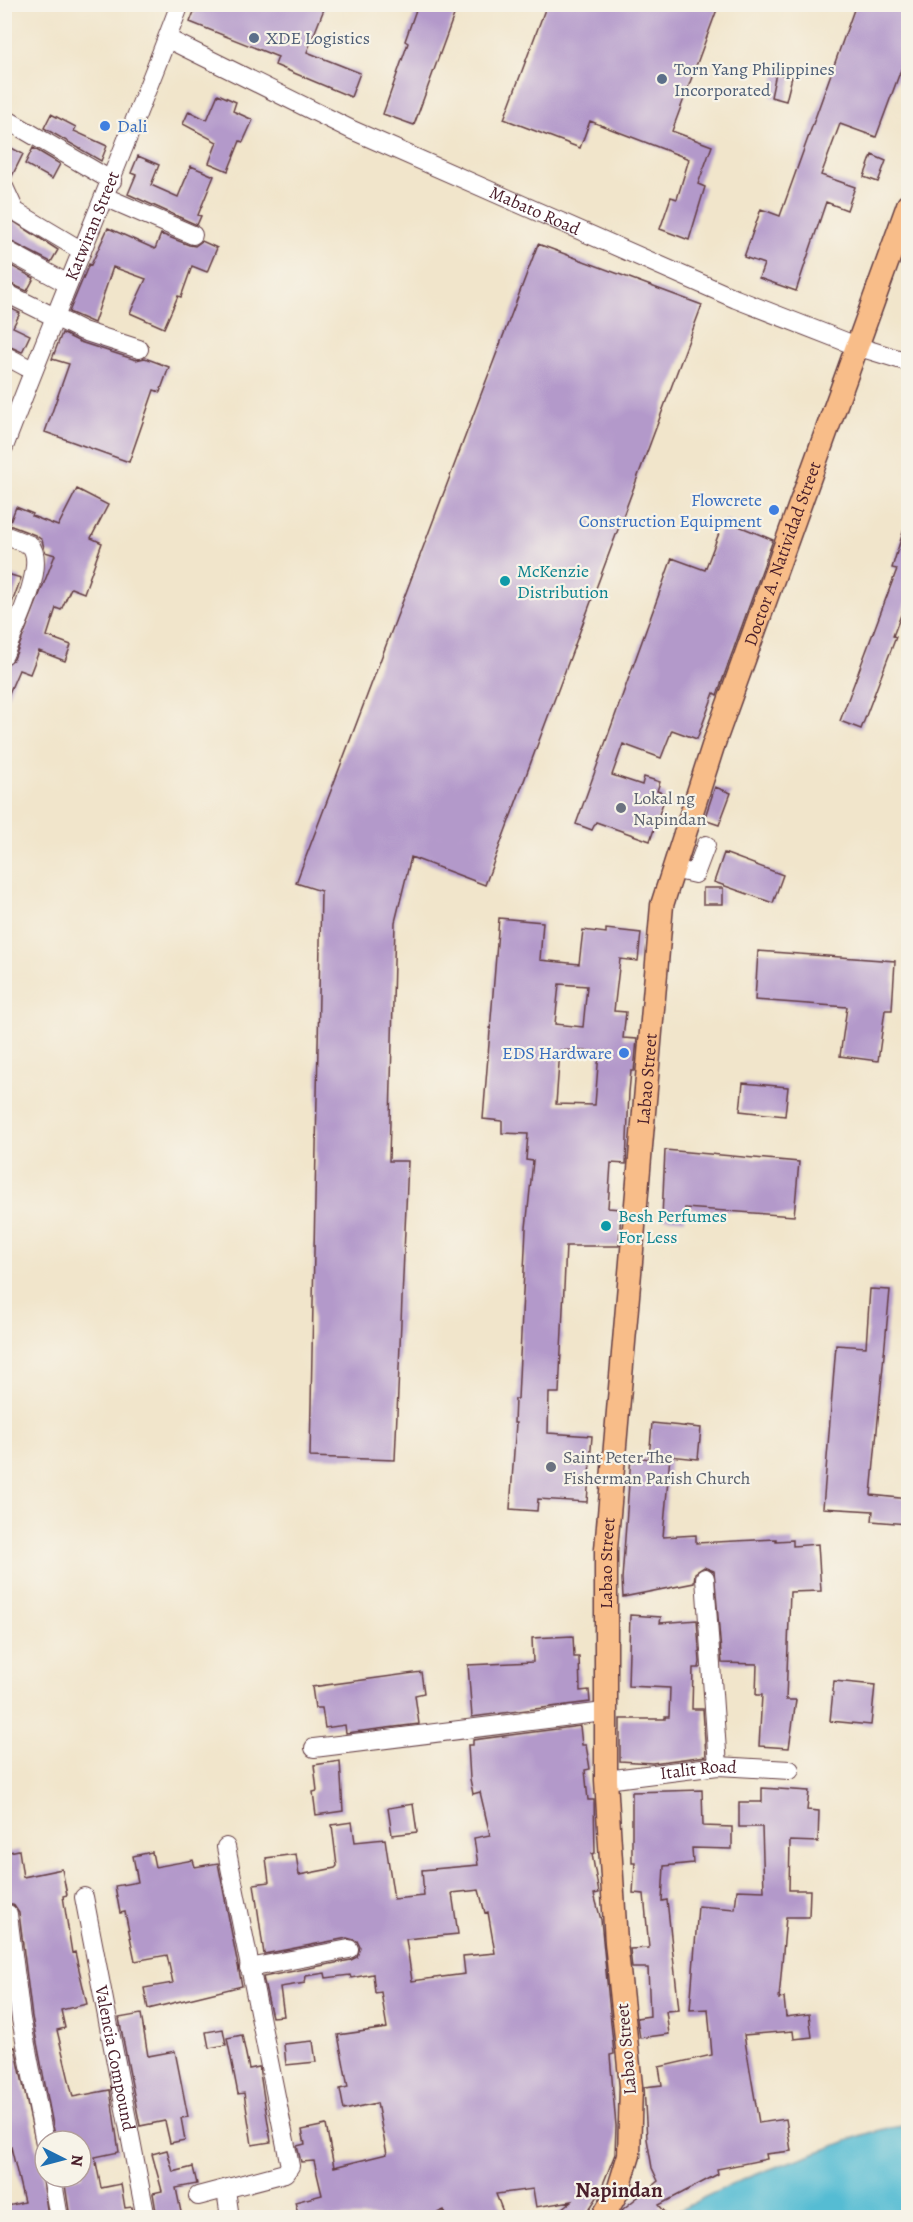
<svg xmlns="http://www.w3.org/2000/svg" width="913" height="2222" font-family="Alegreya,serif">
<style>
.water{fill:#55bcd3;stroke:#506e7f;stroke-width:1.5}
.building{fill:#b399ca;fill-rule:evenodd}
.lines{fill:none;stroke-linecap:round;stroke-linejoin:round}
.minor-casing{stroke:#633d43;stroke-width:20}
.major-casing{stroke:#633d43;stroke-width:25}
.minor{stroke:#fff;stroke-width:18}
.major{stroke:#f8bd89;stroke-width:22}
.service-dot{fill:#5c6f8a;stroke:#f7f3e8;stroke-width:2}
.shop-dot{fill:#3f7fe0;stroke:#f7f3e8;stroke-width:2}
.culture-dot{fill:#0f9aa8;stroke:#f7f3e8;stroke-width:2}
.worship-dot{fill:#6b7280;stroke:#f7f3e8;stroke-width:2}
.labels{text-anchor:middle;stroke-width:4.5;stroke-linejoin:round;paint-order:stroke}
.service-label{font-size:18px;fill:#4e5e75;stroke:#f7f3e8;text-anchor:start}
.shop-label{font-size:18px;fill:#366cbe;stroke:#f7f3e8;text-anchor:end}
.street-label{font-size:18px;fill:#4a1f2b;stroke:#f7f3e8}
.culture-label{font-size:18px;fill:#0d838f;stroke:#f7f3e8;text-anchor:start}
.worship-label{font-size:18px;fill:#5b616d;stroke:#f7f3e8;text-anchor:start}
.quarter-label{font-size:21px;font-weight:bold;fill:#4a1f2b;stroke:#f7f3e8}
</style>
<rect width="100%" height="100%" fill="#f7f3e8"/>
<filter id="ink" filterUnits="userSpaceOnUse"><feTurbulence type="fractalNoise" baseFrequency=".0167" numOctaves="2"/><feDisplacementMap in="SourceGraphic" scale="12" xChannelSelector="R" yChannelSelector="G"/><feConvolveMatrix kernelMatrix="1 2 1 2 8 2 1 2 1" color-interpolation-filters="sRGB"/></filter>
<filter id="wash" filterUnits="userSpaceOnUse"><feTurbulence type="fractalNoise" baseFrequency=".008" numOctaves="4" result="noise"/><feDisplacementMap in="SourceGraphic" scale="24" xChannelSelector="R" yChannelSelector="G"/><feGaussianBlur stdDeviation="1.35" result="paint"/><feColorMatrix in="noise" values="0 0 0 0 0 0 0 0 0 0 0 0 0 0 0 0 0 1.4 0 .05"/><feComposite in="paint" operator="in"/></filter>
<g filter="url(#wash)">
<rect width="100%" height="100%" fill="#f1e5cb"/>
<path class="water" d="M 908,2126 L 908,2217 L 668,2217 C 718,2187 774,2167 829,2148 C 855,2138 880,2127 908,2126 Z"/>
<g id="blocks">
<path class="building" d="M 197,4 L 326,4 L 307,52 L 360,73 L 351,97 L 275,65 L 278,57 L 190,22 Z
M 418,4 L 458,4 L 414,125 L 383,114 L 408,43 L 405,41 Z
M 547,4 L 719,4 L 672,131 L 712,146 L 698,184 L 705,187 L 689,240 L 660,229 L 671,197 L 677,199 L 689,159 L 590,121 L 580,148 L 504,119 Z
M 856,4 L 909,4 L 909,48 L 876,137 L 840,124 L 821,175 L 855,187 L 847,210 L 826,202 L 796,291 L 759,278 L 764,264 L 744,257 L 761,209 L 780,216 Z
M 776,73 L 792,77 L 786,101 L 771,97 Z
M 218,94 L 236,102 L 233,111 L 253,120 L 243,142 L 240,141 L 228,171 L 209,163 L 217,142 L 183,124 L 189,111 L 207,120 Z
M 51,114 L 76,127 L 74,131 L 107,146 L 101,161 L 44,128 Z
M 4,144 L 23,154 L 11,178 L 4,176 Z
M 33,148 L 60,164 L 52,179 L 25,164 Z
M 872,155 L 886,161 L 878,182 L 864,177 Z
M 138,156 L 159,165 L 151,185 L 178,197 L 191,166 L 214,176 L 198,215 L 201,216 L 197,225 L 128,194 L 136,175 L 131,173 Z
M 4,215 L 58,250 L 51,262 L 4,238 Z
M 108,228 L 155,249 L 161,234 L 189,245 L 195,246 L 202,241 L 217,248 L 207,272 L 192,266 L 181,297 L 178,296 L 164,328 L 130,313 L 146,279 L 113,267 L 94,323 L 69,312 L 89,264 L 91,265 Z
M 538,244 L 702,305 L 485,885 L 411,857 L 395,922 L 389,1161 L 408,1161 L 395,1460 L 310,1457 L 321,891 L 296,883 Z
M 4,262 L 34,278 L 27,291 L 4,281 Z
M 4,305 L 20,313 L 13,327 L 30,335 L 22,352 L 4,344 Z
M 62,333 L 80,342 L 136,360 L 145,358 L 169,367 L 160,392 L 154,390 L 129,462 L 45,432 L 69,364 L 52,359 Z
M 77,489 L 108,505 L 91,538 L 102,543 L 84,593 L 71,588 L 61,610 L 56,608 L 47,636 L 71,645 L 65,661 L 39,651 L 30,674 L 19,670 L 4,705 L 4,666 L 14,659 L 55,555 L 45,552 L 42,540 L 35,535 L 9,525 L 16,507 L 33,514 L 32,516 L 58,526 Z
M 724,520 L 773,540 L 717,695 L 714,693 L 697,739 L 672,730 L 661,758 L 623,744 L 612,775 L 642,785 L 644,777 L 660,782 L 657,791 L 666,794 L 650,841 L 596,822 L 592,830 L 576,824 L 672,558 L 705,570 Z
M 905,526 L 909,527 L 909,594 L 893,636 L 896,637 L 861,729 L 840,721 L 897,569 L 892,568 Z
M 4,573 L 21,578 L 4,625 Z
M 715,787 L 731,793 L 719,825 L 704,820 Z
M 724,853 L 783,875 L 773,903 L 714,882 Z
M 703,888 L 723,888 L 723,904 L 703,904 Z
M 499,918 L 543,922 L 540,960 L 579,964 L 583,930 L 606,933 L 606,929 L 641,933 L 638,961 L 620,959 L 614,1011 L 626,1012 L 623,1038 L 637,1039 L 634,1071 L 631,1071 L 629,1092 L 626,1164 L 611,1163 L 608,1208 L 621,1209 L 619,1246 L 566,1246 L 559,1393 L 549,1393 L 548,1433 L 592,1436 L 587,1502 L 538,1499 L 537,1511 L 510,1509 L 516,1423 L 514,1423 L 515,1399 L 518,1399 L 526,1228 L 533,1161 L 526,1160 L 528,1134 L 502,1133 L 502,1121 L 483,1119 ZM 559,984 L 587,986 L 583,1027 L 555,1024 ZM 560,1050 L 599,1052 L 595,1105 L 556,1104 Z
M 758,951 L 895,961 L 892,1010 L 885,1010 L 878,1061 L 840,1056 L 847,1007 L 755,1000 Z
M 743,1083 L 788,1087 L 785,1116 L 740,1111 Z
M 665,1150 L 799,1162 L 794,1216 L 685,1208 L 685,1220 L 662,1218 Z
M 870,1289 L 890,1290 L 871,1495 L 909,1499 L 907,1524 L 872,1521 L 873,1511 L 823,1508 L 836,1345 L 866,1347 Z
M 652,1423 L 701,1428 L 698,1459 L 670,1456 L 663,1537 L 696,1535 L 696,1543 L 776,1539 L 776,1541 L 793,1540 L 793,1546 L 818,1544 L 821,1591 L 790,1592 L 786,1700 L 796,1700 L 789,1748 L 759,1746 L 762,1695 L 756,1695 L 757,1664 L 722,1663 L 714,1571 L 704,1567 L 695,1573 L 694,1583 L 623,1597 L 622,1579 L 631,1456 L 649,1459 Z
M 630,1615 L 661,1617 L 660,1623 L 697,1620 L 700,1662 L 699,1668 L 693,1668 L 692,1709 L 703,1709 L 706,1756 L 652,1763 L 620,1761 L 620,1719 L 665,1719 L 665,1717 L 669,1717 L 670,1688 L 628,1686 Z
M 573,1636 L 574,1657 L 579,1657 L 580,1691 L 589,1690 L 590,1702 L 472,1717 L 468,1665 L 533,1662 L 532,1638 Z
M 421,1672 L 424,1693 L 415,1695 L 419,1724 L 346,1733 L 345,1725 L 325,1728 L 322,1708 L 315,1708 L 312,1687 Z
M 834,1681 L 875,1685 L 871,1725 L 830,1721 Z
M 580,1726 L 582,1745 L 586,1745 L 590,1769 L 585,1770 L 588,1800 L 594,1800 L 595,1853 L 592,1854 L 599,1893 L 594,1894 L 601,1920 L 614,2054 L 610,2055 L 616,2126 L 615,2154 L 601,2189 L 602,2190 L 584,2217 L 552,2217 L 572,2201 L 536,2207 L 533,2189 L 496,2194 L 505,2217 L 447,2217 L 444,2210 L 428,2217 L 299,2217 L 295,2202 L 322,2195 L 314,2161 L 301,2162 L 297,2146 L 305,2144 L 302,2130 L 326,2125 L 334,2167 L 387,2154 L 377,2103 L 344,2110 L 340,2089 L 348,2087 L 338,2035 L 387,2028 L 381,1992 L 375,1993 L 373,1974 L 351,1978 L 350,1975 L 326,1978 L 325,1973 L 306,1976 L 305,1983 L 280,1987 L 284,2016 L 272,2017 L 263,1977 L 351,1960 L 357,1957 L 360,1947 L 357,1941 L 347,1938 L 264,1954 L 254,1884 L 269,1882 L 266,1858 L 296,1854 L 299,1875 L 335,1868 L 337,1866 L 332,1825 L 352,1822 L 355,1842 L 385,1839 L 394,1899 L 424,1896 L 422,1870 L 478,1865 L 474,1838 L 490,1835 L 480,1792 L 473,1794 L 470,1779 L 468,1745 L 473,1745 L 473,1740 ZM 479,1890 L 485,1913 L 488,1912 L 495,1953 L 463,1956 L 465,1974 L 412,1981 L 406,1939 L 458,1934 L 452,1893 Z
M 340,1761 L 343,1811 L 316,1815 L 313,1792 L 317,1791 L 314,1765 Z
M 762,1788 L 809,1791 L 807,1810 L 819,1811 L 818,1842 L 790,1841 L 789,1890 L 810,1890 L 809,1917 L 786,1917 L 779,1999 L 784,1998 L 786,2017 L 809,2014 L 812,2037 L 794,2039 L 793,2031 L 744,2035 L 759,2123 L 786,2119 L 791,2151 L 766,2154 L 767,2159 L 717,2169 L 718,2174 L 659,2205 L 665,2212 L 657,2217 L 618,2217 L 623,2209 L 658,2181 L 652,2168 L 647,2139 L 644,2087 L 662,2085 L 659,2067 L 712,2055 L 708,2009 L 690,2010 L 698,1906 L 735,1909 L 737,1890 L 764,1891 L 762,1827 L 739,1827 L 739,1802 L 762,1802 Z
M 702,1790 L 703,1826 L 732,1827 L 732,1849 L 692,1848 L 693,1863 L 664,1866 L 662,1901 L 667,1900 L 679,2010 L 666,2011 L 669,2034 L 640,2038 L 637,2018 L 650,2016 L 648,1968 L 632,1968 L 630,1949 L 649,1948 L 644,1894 L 633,1893 L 635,1863 L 632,1863 L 632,1792 Z
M 413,1804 L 417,1832 L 392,1835 L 388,1808 Z
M 19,1850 L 23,1877 L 62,1869 L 67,1895 L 63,1896 L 72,1953 L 75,1952 L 87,2004 L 61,2010 L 65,2028 L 57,2030 L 73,2097 L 110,2090 L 119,2152 L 95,2157 L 101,2188 L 121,2184 L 125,2208 L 132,2207 L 134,2217 L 70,2217 L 64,2178 L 81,2177 L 83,2174 L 81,2141 L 56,2141 L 32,2017 L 19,1913 L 13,1904 L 4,1904 L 4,1853 Z
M 152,1852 L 155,1867 L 193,1860 L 195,1867 L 218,1863 L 242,1986 L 148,2009 L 144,1988 L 173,1983 L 167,1955 L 135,1961 L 125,1912 L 120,1913 L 115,1886 L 138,1882 L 133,1856 Z
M 141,2014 L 148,2056 L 175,2051 L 188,2117 L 181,2118 L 185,2140 L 170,2143 L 165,2121 L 140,2126 L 119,2018 Z
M 223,2029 L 226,2045 L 209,2048 L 206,2032 Z
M 242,2035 L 249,2069 L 259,2067 L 271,2142 L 252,2145 L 244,2093 L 238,2094 L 227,2038 Z
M 313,2041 L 316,2062 L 286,2065 L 284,2044 Z
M 15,2047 L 42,2172 L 48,2217 L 4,2217 L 4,2207 L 24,2202 L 11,2147 L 4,2149 L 4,2048 Z
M 167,2150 L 173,2172 L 193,2167 L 197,2184 L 176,2188 L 182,2217 L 157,2217 L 153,2193 L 162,2191 L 152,2154 Z"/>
</g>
</g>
<g filter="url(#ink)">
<use href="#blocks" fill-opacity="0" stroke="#633d43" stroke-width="1.5"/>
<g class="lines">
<g class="minor-casing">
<g id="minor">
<path id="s1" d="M 168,39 L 352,130 L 736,299 L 859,347 L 908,362"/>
<path d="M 4,118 L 112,181"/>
<path d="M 4,187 L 15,211 L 82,251"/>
<path d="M 105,197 L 193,235"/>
<path d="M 4,249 L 68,284"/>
<path d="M 4,292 L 83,331 L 139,349"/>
<path d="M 4,355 L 32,370"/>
<path id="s2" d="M 4,447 C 60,299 124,153 180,4"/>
<path d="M 4,535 L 30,545 C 48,565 13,632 4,655"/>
<path d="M 673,869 L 695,874 L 706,845"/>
<path d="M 705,1578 L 718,1766"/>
<path d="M 314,1748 L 604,1712"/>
<path id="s3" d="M 606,1780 L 718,1766 L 790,1770"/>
<path id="s4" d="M 84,1897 L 146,2218"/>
<path d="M 8,1914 L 21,2019 L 45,2143"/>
<path d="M 249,1968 L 349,1949"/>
<path d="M 52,2177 L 59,2218"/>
<path d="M 226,2190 L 230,2218"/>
<path d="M 198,2196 L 285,2173 L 290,2166 L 226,1847"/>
</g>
</g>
<g class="major-casing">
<g id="major">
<path id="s5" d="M 602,2218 L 618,2191 L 629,2155 L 631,2086 L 616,1942 L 606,1780 L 606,1549 L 662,905 L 714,743 L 908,205"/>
</g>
</g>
<use href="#minor" class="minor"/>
<use href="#major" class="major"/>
</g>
</g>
<g class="service-dot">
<circle cx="254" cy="38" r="6"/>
<circle cx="662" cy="79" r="6"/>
</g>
<g class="shop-dot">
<circle cx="105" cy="126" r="6"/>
<circle cx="774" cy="510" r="6"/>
<circle cx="624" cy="1053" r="6"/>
</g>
<g class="culture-dot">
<circle cx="505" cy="581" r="6"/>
<circle cx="606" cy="1226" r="6"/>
</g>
<g class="worship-dot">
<circle cx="621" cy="808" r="6"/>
<circle cx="551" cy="1467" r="6"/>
</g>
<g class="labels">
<g class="service-label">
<text x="266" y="44">XDE Logistics</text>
<text x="674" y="75">Torn Yang Philippines<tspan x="674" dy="21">Incorporated</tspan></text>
</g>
<g class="shop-label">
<text x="117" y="132" text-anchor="start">Dali</text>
<text x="762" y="506">Flowcrete<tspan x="762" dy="21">Construction Equipment</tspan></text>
<text x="612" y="1059">EDS Hardware</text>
</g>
<g class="street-label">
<text dy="6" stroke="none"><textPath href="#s1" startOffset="405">Mabato Road</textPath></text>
<text dy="6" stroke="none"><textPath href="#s2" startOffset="238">Katwiran Street</textPath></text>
<text dy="6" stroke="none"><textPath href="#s5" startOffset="1694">Doctor A. Natividad Street</textPath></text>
<text dy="6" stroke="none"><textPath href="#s5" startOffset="1148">Labao Street</textPath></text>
<text dy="6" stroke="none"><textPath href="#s5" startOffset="662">Labao Street</textPath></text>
<text dy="6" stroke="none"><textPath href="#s3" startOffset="93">Italit Road</textPath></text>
<text transform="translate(626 2049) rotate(-95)" y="6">Labao Street</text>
<text dy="6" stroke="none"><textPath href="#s4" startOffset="164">Valencia Compound</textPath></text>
</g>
<g class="culture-label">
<text x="517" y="577">McKenzie<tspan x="517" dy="21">Distribution</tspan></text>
<text x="618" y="1222">Besh Perfumes<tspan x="618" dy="21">For Less</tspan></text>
</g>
<g class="worship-label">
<text x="633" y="804">Lokal ng<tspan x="633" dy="21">Napindan</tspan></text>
<text x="563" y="1463">Saint Peter The<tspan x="563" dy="21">Fisherman Parish Church</tspan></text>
</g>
<g class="quarter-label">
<text x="619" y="2197">Napindan</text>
</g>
</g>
<rect width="913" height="2222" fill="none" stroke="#f7f3e8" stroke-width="24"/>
<g transform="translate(63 2159) rotate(96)"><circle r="28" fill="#f7f3e8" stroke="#b29e9c" stroke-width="1.5"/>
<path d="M0-4.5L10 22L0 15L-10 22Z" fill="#1f6fb2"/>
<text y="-9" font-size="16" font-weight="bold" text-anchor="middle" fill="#4a1f2b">N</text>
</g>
</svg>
